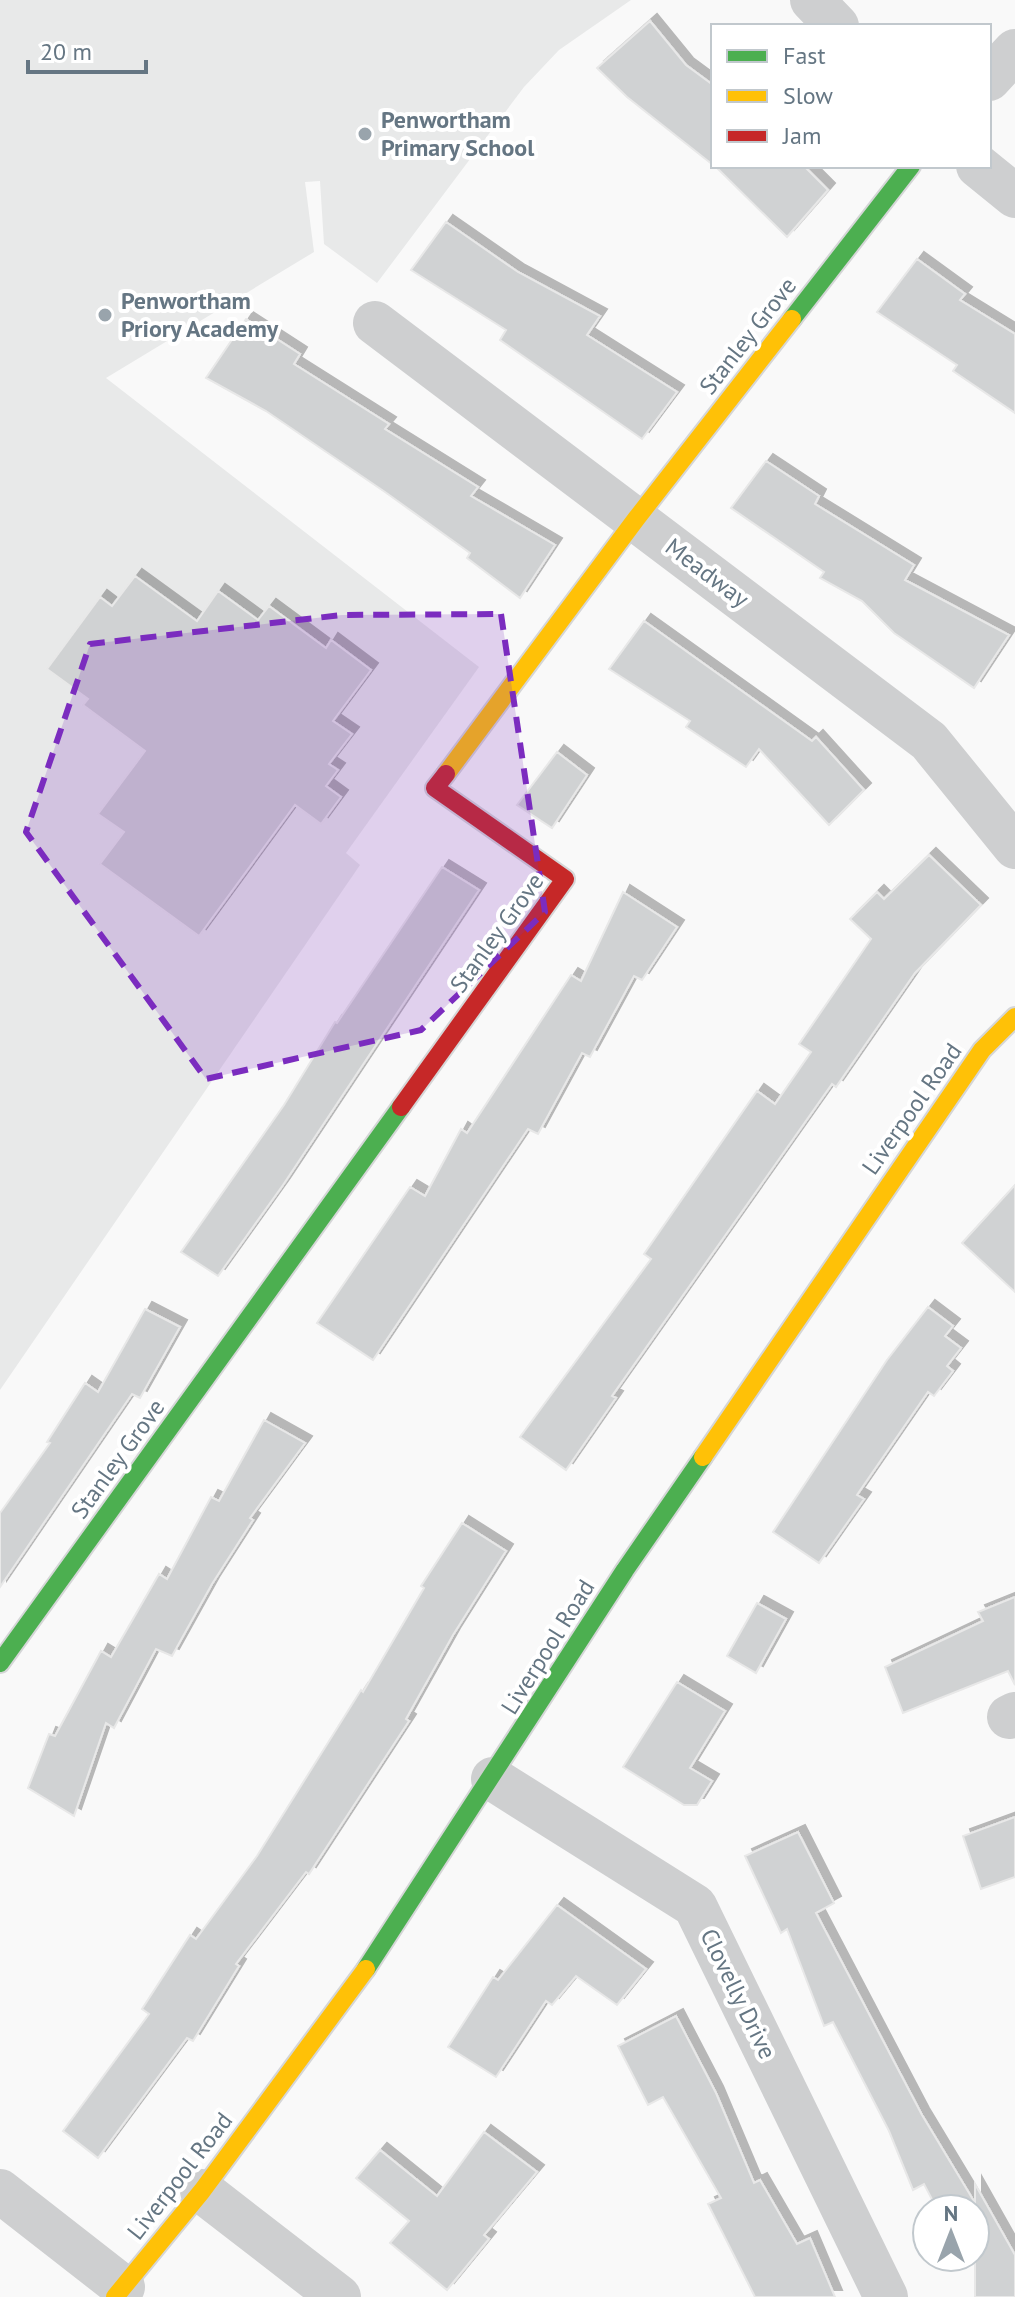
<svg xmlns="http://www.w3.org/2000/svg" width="1015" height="2297" font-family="'PT Sans',sans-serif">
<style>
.built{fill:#e8e9e9}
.building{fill:#d0d2d3;stroke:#e8e8e8;stroke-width:2;filter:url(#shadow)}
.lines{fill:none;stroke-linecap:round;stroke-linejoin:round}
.fast-casing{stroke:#d5d6d7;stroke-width:22}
.slow-casing{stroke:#d5d6d7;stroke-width:22}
.jam-casing{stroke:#d5d6d7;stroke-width:22}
.street{stroke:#cecfd0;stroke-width:44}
.fast{stroke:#4caf50;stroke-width:18}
.slow{stroke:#ffc107;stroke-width:18}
.jam{stroke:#c62828;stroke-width:18}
.marked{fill:#7b2cbf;fill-opacity:0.2;stroke:#7b2cbf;stroke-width:6;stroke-dasharray:16 10;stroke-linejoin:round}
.poi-dot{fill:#99a4ac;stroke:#fff;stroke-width:3}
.labels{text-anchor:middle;stroke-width:8;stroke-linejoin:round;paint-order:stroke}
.poi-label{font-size:24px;font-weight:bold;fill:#657683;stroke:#fff;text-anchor:start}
.street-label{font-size:24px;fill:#657683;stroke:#fff}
</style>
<defs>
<filter id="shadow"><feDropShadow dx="7" dy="-7" stdDeviation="0" flood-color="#0004"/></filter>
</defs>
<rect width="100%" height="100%" fill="#f9f9f9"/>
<path class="built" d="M 0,0 L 631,0 L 559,50 L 524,87 L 377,283 L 324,244 L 320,181 L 305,182 L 314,252 L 106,378 L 479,667 L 346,853 L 360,865 L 0,1390 Z"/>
<path class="building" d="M 650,21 L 686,65 L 713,85 L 713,165 L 627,97 L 597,68 Z
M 715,166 L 804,166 L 828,190 L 787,237 Z
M 446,222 L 518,272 L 600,316 L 587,335 L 677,392 L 642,439 L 500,340 L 506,330 L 411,270 Z
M 917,259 L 965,294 L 960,300 L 1015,334 L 1015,413 L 953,371 L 957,365 L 877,312 Z
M 246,319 L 300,354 L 294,364 L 389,424 L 385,429 L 478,487 L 471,496 L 555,545 L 520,598 L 467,558 L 470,553 L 385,492 L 266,411 L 206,378 Z
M 766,461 L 819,496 L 815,504 L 914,565 L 905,580 L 1009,635 L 974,688 L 894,633 L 862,601 L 820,578 L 824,572 L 731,508 Z
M 135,576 L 197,621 L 218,591 L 258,620 L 269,606 L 326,648 L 331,640 L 371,670 L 333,721 L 352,734 L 329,764 L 338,770 L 326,786 L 341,797 L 321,824 L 295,805 L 199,936 L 100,864 L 124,832 L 98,814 L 145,751 L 83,705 L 88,699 L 47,669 L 100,597 L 112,606 Z
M 644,621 L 812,741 L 816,737 L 864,790 L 829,825 L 759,749 L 746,767 L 686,727 L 690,721 L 609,669 Z
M 557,752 L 587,775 L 552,828 L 517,805 Z
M 929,855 L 981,905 L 915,973 L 836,1087 L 832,1084 L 612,1396 L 616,1398 L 566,1470 L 520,1437 L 651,1259 L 644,1254 L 757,1091 L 775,1104 L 811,1052 L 799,1044 L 871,939 L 850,919 L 877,892 L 884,899 Z
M 442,867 L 479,890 L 283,1185 L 218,1276 L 181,1252 L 284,1105 L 335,1022 L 337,1023 Z
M 623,892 L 677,927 L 642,980 L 634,976 L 590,1057 L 582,1053 L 538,1134 L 528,1129 L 373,1360 L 317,1323 L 410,1187 L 425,1196 L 461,1129 L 467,1133 L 571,975 L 581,981 Z
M 1015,1185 L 1015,1292 L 962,1243 Z
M 928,1307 L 953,1326 L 945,1336 L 961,1348 L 947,1366 L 953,1371 L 934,1396 L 928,1392 L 857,1495 L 864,1499 L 819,1563 L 773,1532 L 887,1360 Z
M 145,1309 L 180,1327 L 140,1398 L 132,1394 L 0,1587 L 0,1513 L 50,1443 L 47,1442 L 85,1383 L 98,1392 Z
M 264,1420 L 305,1443 L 250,1518 L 253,1520 L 212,1584 L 172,1656 L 156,1649 L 114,1728 L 106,1723 L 74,1816 L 28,1788 L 49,1734 L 55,1736 L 101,1651 L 111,1657 L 159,1574 L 167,1579 L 211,1497 L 219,1501 Z
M 462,1523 L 506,1551 L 453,1635 L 406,1719 L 409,1721 L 309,1874 L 306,1872 L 236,1964 L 239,1966 L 193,2041 L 187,2038 L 98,2158 L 63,2131 L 149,2014 L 142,2009 L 190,1935 L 196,1939 L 257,1856 L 361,1690 L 363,1692 L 424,1588 L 421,1586 Z
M 1015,1597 L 1015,1685 L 1008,1671 L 903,1713 L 885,1667 L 983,1621 L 978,1612 Z
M 757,1603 L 786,1619 L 756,1673 L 727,1656 Z
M 677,1682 L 725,1711 L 690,1768 L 712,1781 L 697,1805 L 684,1805 L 623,1767 Z
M 1015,1817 L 1015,1877 L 981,1889 L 963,1836 Z
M 798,1832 L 834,1903 L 816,1913 L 922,2115 L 975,2203 L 975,2184 L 1015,2255 L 1015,2297 L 975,2297 L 975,2209 L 937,2209 L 924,2184 L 913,2190 L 889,2131 L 833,2022 L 824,2026 L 787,1929 L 781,1933 L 745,1856 Z
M 557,1905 L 646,1969 L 617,2005 L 576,1976 L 552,2005 L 546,2001 L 496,2077 L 448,2047 L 493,1977 L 498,1980 Z
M 676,2016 L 716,2093 L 754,2183 L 760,2180 L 797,2244 L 810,2238 L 835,2297 L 755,2297 L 708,2204 L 721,2198 L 663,2097 L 648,2105 L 618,2046 Z
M 484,2132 L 537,2172 L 484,2235 L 489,2239 L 447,2290 L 390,2243 L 409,2221 L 356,2178 L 380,2150 L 437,2196 Z"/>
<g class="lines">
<g class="fast-casing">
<path id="fast" d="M 792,319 L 911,166
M 0,1663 L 401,1107
M 366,1969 L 625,1570 L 703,1457"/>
</g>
<g class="slow-casing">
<path id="slow" d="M 446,774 L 636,519 L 792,319
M 703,1457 L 982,1050 L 1015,1017
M 115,2297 L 202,2191 L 366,1969"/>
</g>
<g class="jam-casing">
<path id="jam" d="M 401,1107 L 565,879 L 435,788 L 446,774"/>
</g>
<path class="street" d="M 812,0 L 837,26
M 989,79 L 1015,51
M 978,166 L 1015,196
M 375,323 L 929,741 L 1015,847
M 1009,1717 L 1015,1714
M 493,1779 L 695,1906 L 886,2297
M 0,2191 L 123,2287
M 202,2191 L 339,2297"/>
<use href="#fast" class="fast"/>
<use href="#slow" class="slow"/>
<use href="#jam" class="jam"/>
</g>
<path class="marked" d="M 501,614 L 545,912 L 421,1030 L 206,1079 L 26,832 L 90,644 L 342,615 Z"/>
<g class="poi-dot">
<circle cx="365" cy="134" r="8"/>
<circle cx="105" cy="315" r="8"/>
</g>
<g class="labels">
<g class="poi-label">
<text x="381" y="128">Penwortham<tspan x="381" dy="28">Primary School</tspan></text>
<text x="121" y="309">Penwortham<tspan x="121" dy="28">Priory Academy</tspan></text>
</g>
<g class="street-label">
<text transform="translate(748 336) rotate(-52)" y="8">Stanley Grove</text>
<text transform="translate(707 573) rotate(37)" y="8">Meadway</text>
<text transform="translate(497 933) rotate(-54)" y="8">Stanley Grove</text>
<text transform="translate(912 1109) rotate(-55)" y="8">Liverpool Road</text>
<text transform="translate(118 1459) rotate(-54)" y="8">Stanley Grove</text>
<text transform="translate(548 1647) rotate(-58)" y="8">Liverpool Road</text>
<text transform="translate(738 1994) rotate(64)" y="8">Clovelly Drive</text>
<text transform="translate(180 2176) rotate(-52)" y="8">Liverpool Road</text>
</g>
</g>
<rect x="711" y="24" width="280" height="144" fill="#ffffff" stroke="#c1c8cd" stroke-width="2"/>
<rect x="727" y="50" width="40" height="12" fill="#4caf50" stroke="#c1c8cd" stroke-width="2"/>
<text x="783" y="64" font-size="24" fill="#657683">Fast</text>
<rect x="727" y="90" width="40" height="12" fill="#ffc107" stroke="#c1c8cd" stroke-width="2"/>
<text x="783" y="104" font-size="24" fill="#657683">Slow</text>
<rect x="727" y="130" width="40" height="12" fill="#c62828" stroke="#c1c8cd" stroke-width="2"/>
<text x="783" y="144" font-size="24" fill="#657683">Jam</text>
<g transform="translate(951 2233)"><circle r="38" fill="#ffffff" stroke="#c1c8cd" stroke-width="2"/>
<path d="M0-6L14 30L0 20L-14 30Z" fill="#99a4ac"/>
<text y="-12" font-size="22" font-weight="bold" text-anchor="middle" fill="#657683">N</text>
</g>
<path d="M28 60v12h118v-12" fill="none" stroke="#657683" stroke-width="4"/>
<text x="40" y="60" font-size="24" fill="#657683" stroke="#ffffff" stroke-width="6" paint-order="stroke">20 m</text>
</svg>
